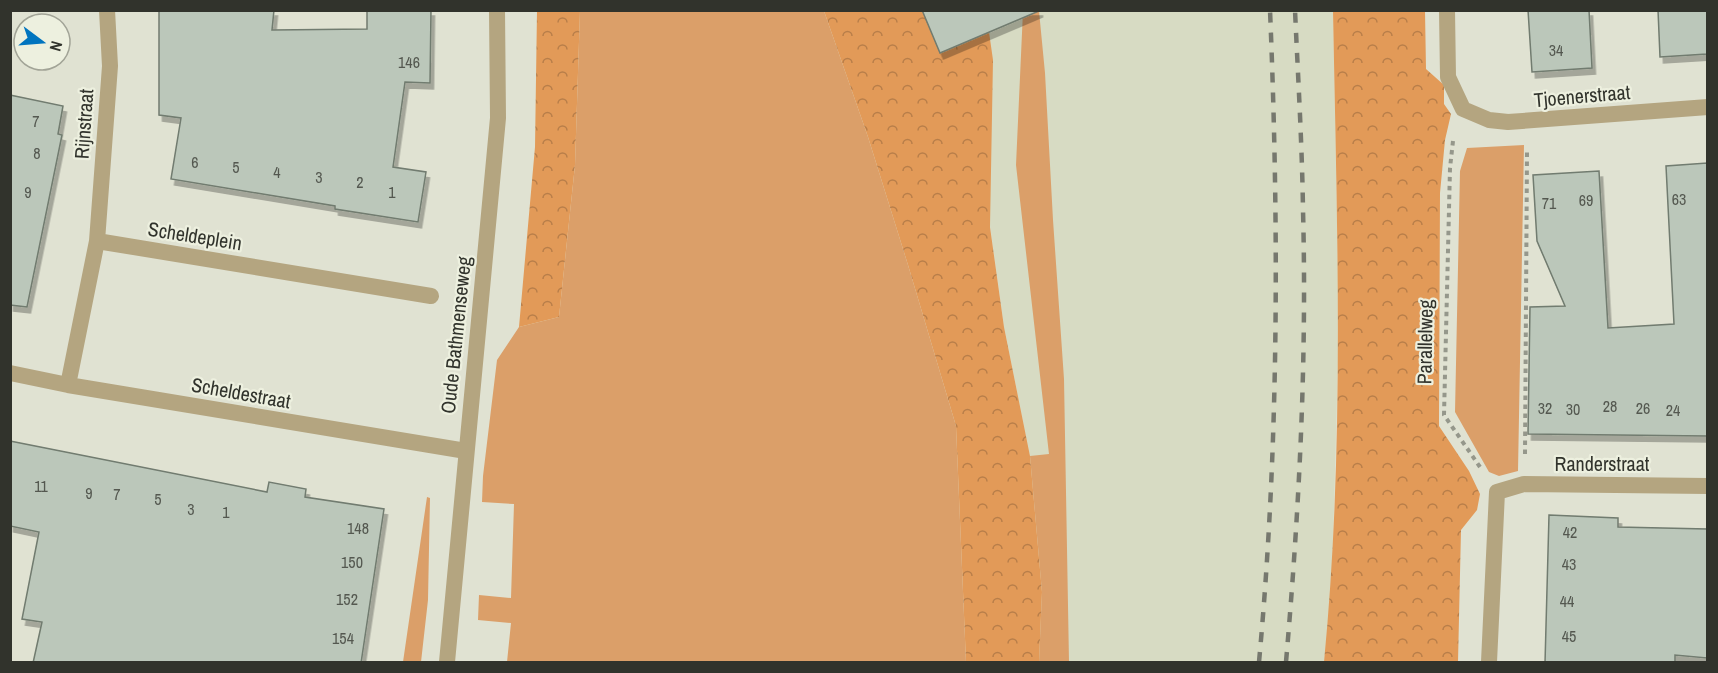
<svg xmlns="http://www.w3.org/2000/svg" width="1718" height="673" font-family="'Archivo Narrow',sans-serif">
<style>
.built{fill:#d7dbc3}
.green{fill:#db9f69}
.forest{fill:url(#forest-crowns)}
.building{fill:#bbc7ba;stroke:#717b6f;stroke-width:1.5;filter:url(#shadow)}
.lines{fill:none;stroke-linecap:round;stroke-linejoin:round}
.path{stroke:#95978b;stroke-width:4;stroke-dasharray:4.5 4.5;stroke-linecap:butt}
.minor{stroke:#b4a580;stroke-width:16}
.rail{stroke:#76786e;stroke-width:4.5;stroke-dasharray:10 10;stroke-linecap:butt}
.labels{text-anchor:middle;stroke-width:4.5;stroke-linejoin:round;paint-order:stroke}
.number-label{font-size:16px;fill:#545850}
.street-label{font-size:20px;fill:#31332c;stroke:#edf0df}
</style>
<defs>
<pattern id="forest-crowns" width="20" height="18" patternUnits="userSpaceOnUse" patternTransform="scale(1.5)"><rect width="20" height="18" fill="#e29a58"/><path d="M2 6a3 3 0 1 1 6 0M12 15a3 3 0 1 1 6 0" fill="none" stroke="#b87e49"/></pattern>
<filter id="shadow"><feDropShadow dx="3.5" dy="6" stdDeviation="0" flood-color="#0004"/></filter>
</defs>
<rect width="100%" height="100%" fill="#e0e2d2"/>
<path class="built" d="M 913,11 L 1333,11 L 1339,326 L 1332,579 L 1324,662 L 1039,662 L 1042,592 L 1030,456 L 1004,327 L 990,226 Z"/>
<path class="green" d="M 580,11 L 824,11 L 868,137 L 908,265 L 956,426 L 966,662 L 507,662 L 511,623 L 478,620 L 479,595 L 511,598 L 514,504 L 482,502 L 483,476 L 497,360 L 519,327 L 559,317 L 575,165 Z
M 1023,11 L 1039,11 L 1045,73 L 1053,220 L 1064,379 L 1069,662 L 1039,662 L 1042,592 L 1030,456 L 1049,454 L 1016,165 Z
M 1524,145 L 1518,471 L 1499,476 L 1489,472 L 1455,412 L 1460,171 L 1467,148 Z
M 427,497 L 430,498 L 428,600 L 421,662 L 403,662 Z"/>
<path class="forest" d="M 537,11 L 580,11 L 575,165 L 559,317 L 519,327 L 535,147 Z
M 824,11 L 922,11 L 989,32 L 993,60 L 990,227 L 1004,327 L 1030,456 L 1042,592 L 1039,662 L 966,662 L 956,426 L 908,265 L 868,137 Z
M 1333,11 L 1425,11 L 1426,69 L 1444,85 L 1444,104 L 1451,114 L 1445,140 L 1440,193 L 1439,426 L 1469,471 L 1480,494 L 1477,510 L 1461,530 L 1458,662 L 1324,662 C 1345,446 1337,228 1333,11 Z"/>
<path class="building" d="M 159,10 L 274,10 L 272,30 L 367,29 L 367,10 L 431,10 L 430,83 L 405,82 L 393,167 L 426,172 L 418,222 L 335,209 L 335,206 L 171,179 L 181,118 L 159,115 Z
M 922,10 L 1039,10 L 1039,11 L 940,53 Z
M 1528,10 L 1589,10 L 1592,68 L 1532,72 Z
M 1658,10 L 1707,10 L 1707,54 L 1660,57 Z
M 10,95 L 63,106 L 58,134 L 62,135 L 27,307 L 10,305 Z
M 1707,163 L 1707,436 L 1528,434 L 1530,307 L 1565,306 L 1537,241 L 1533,175 L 1599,171 L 1608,328 L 1674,324 L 1666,166 Z
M 10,441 L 267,492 L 269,482 L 306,489 L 305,497 L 384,509 L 361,663 L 33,663 L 42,622 L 22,619 L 39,532 L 10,526 Z
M 1549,515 L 1618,518 L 1618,527 L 1707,529 L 1707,658 L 1675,655 L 1675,663 L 1545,663 Z"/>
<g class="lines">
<path class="path" d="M 1453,141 L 1450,168 L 1444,415 L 1480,467
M 1525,454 L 1527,152"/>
<path class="minor" d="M 1447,10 L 1448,77 L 1463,109 L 1489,120 L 1508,122 L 1708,107
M 97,241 L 110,66 L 107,10
M 10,373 L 68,385 L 466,451
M 68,385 L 97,241 L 431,296
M 447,662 L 498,118 L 497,10
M 1489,662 L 1497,492 L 1524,484 L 1708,486"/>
<path class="rail" d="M 1259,662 C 1279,446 1279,227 1270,10
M 1286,662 C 1299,512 1307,361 1303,210 C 1302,143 1298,77 1295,10"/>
</g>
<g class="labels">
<g class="number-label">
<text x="1556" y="56">34</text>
<text x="409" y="68">146</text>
<text x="36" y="127">7</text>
<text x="37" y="159">8</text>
<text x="195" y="168">6</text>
<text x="236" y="173">5</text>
<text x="277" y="178">4</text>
<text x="319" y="183">3</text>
<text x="360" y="188">2</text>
<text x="28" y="198">9</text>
<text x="392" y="198">1</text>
<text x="1679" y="205">63</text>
<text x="1586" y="206">69</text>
<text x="1549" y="209">71</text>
<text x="1610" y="412">28</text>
<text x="1545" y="414">32</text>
<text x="1643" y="414">26</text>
<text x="1573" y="415">30</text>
<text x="1673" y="416">24</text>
<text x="41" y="492">11</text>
<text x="89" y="499">9</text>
<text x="117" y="500">7</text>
<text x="158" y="505">5</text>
<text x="191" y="515">3</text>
<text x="226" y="518">1</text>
<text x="358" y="534">148</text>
<text x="1570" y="538">42</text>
<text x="352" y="568">150</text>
<text x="1569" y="570">43</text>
<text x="347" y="605">152</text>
<text x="1567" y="607">44</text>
<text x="1569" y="642">45</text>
<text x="343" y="644">154</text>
</g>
<g class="street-label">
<text transform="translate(1582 96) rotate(-5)" y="7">Tjoenerstraat</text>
<text transform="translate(84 124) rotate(-86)" y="7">Rijnstraat</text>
<text transform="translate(195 236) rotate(9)" y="7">Scheldeplein</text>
<text transform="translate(456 335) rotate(-84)" y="7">Oude Bathmenseweg</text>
<text transform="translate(1425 342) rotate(-89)" y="7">Parallelweg</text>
<text transform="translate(241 393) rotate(10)" y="7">Scheldestraat</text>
<text x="1602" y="471">Randerstraat</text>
</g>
</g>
<rect width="1718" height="673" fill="none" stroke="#31332c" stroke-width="24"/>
<g transform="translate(42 42) rotate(106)"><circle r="28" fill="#edf0df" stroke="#a2a497" stroke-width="1.5"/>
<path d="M0-4.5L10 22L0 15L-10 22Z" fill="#0074bf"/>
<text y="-9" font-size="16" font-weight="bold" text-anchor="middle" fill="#31332c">N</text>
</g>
</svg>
